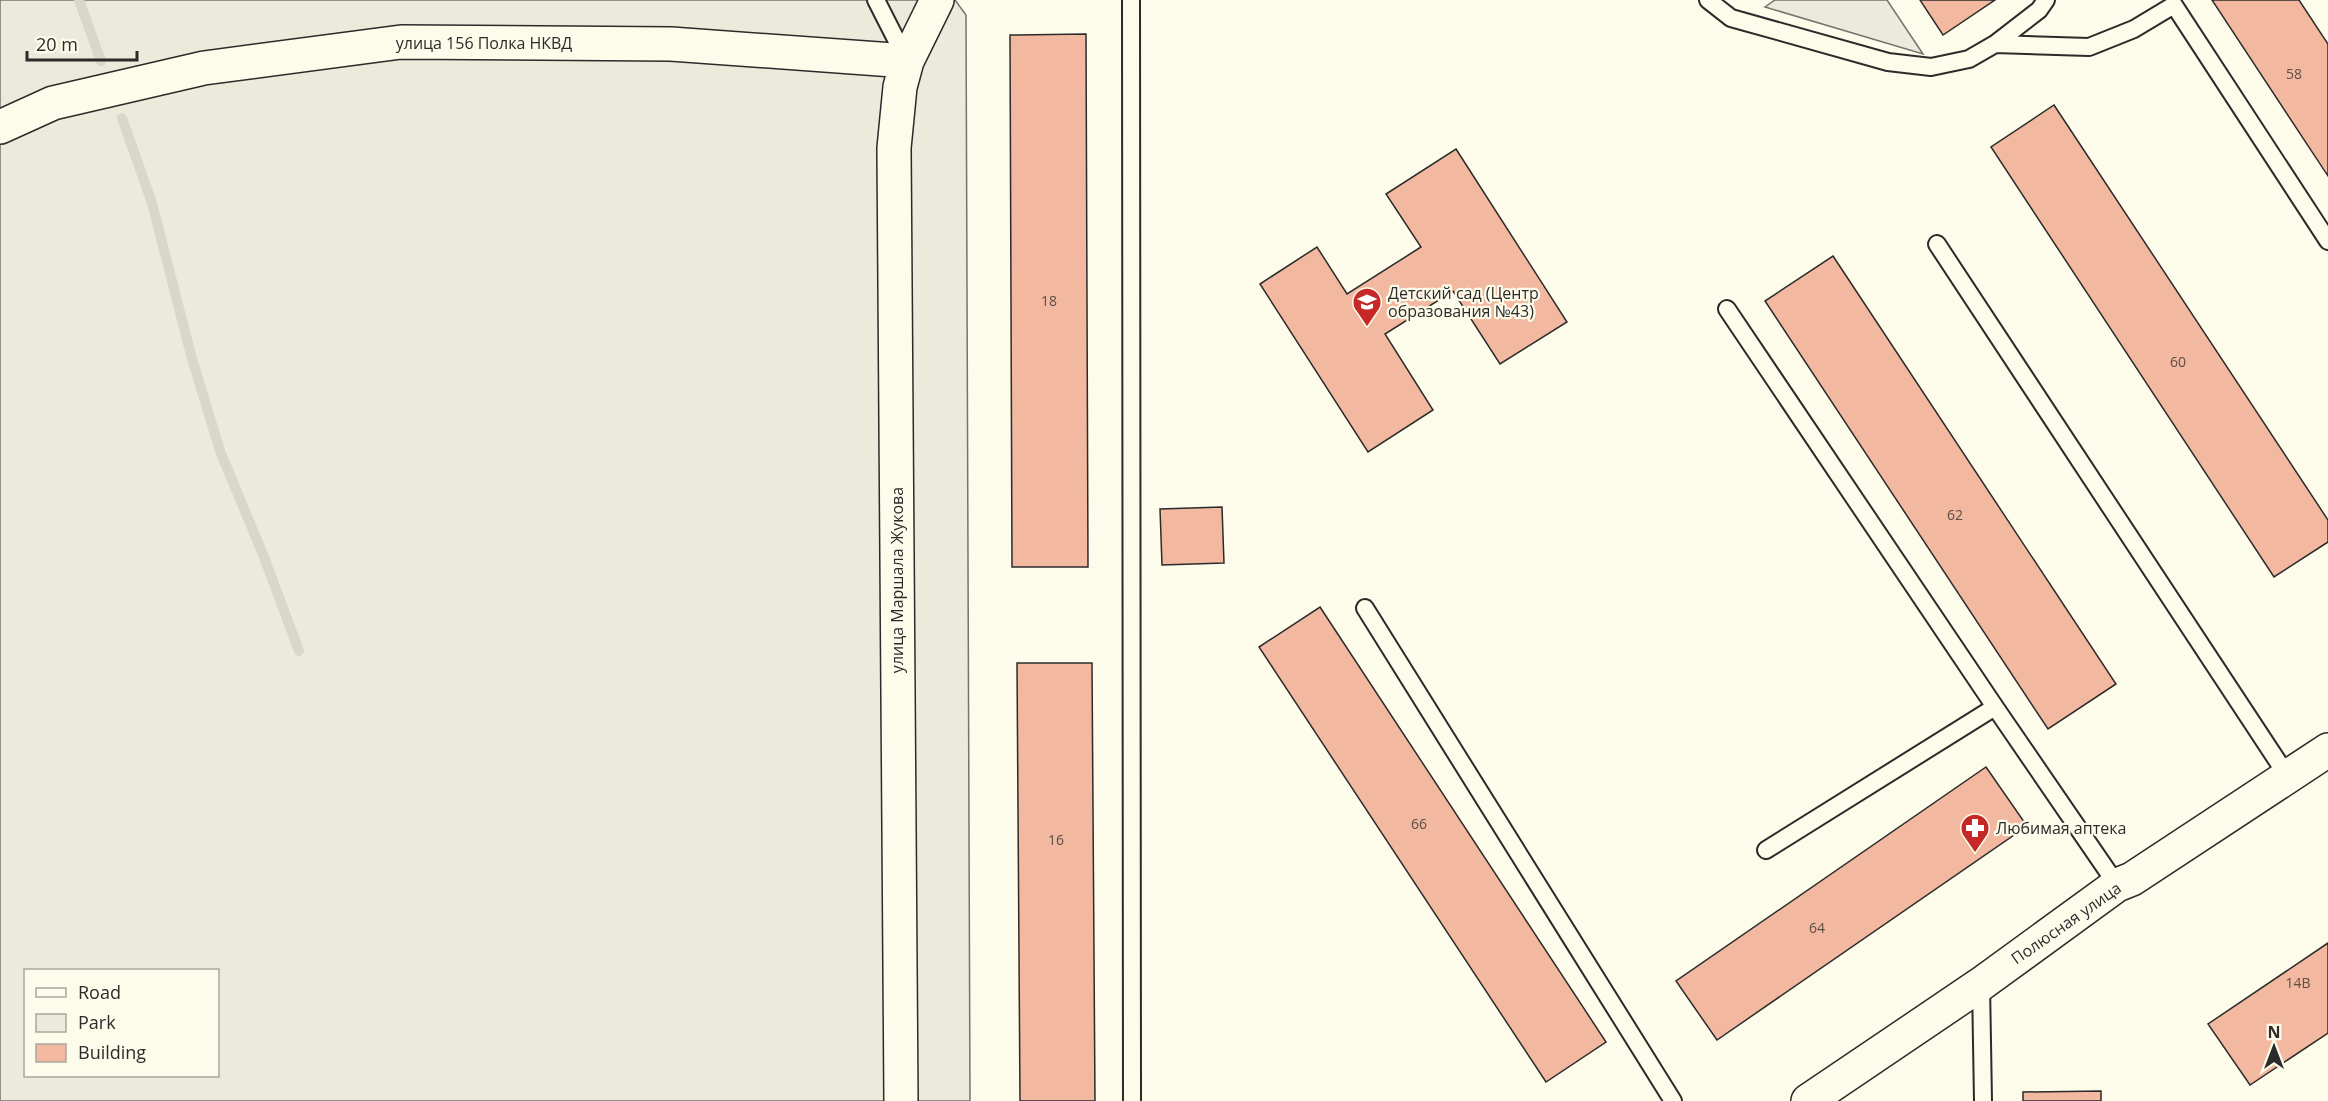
<svg xmlns="http://www.w3.org/2000/svg" width="2328" height="1101" font-family="'Open Sans',sans-serif">
<style>
.green{fill:#ecebdb;stroke:#74746e;stroke-width:1.5;fill-rule:evenodd}
.parking{fill:#eceadb;stroke:#74746e;stroke-width:1.5}
.lines{fill:none;stroke-linecap:round;stroke-linejoin:round}
.stream{stroke:#d8d7c9;stroke-width:10}
.building{fill:#f2b8a0;stroke:#2b2b2b;stroke-width:1.5}
.lane-casing{stroke:#2b2b2b;stroke-width:20}
.street-casing{stroke:#2b2b2b;stroke-width:36}
.lane{stroke:#fdfbea;stroke-width:16}
.street{stroke:#fdfbea;stroke-width:33}
.labels{text-anchor:middle;stroke-width:4.5;stroke-linejoin:round;paint-order:stroke}
.number-label{font-size:14px;fill:#5d4e48}
.street-label{font-size:16px;fill:#2b2b2b;stroke:#fdfbea}
.poi-label{font-size:16px;fill:#2b2b2b;stroke:#fdfbea;text-anchor:start}
</style>
<rect width="100%" height="100%" fill="#fdfbea"/>
<path class="green" d="M 0,0 L 955,0 L 966,15 L 970,1101 L 0,1101 ZM 26,970 L 218,970 L 218,1076 L 26,1076 Z"/>
<path class="parking" d="M 1775,0 L 1887,0 L 1923,54 L 1765,7 Z"/>
<g class="lines">
<path class="stream" d="M 79,0 L 101,61
M 122,118 L 152,203 L 191,355 L 220,451 L 264,557 L 299,651"/>
</g>
<path class="building" d="M 1920,0 L 1995,0 L 1943,35 Z
M 2212,0 L 2299,0 L 2328,44 L 2328,176 Z
M 1086,34 L 1088,567 L 1012,567 L 1010,35 Z
M 2054,105 L 2328,520 L 2328,542 L 2274,577 L 1991,147 Z
M 1456,149 L 1567,322 L 1500,364 L 1453,291 L 1385,334 L 1433,410 L 1368,452 L 1260,284 L 1317,247 L 1347,294 L 1421,247 L 1386,194 Z
M 1833,256 L 2116,684 L 2048,729 L 1765,301 Z
M 1222,507 L 1224,563 L 1162,565 L 1160,509 Z
M 1320,607 L 1606,1042 L 1546,1082 L 1259,647 Z
M 1017,663 L 1092,663 L 1095,1101 L 1020,1101 Z
M 1986,767 L 2027,826 L 1717,1040 L 1676,981 Z
M 2328,943 L 2328,1033 L 2250,1085 L 2208,1024 Z
M 2101,1091 L 2101,1101 L 2023,1101 L 2023,1092 Z"/>
<g class="lines">
<g class="lane-casing">
<path id="lane" d="M 876,0 L 907,61
M 1131,0 L 1132,1101
M 1708,0 L 1731,18 L 1888,62 L 1931,67 L 1969,59 L 1995,44 L 2039,10 L 2046,0
M 1995,44 L 2089,47 L 2134,29 L 2174,5 L 2328,241
M 1937,244 L 2288,777
M 1727,309 L 1995,707 L 2117,885
M 1365,608 L 1673,1101
M 1766,850 L 1995,707
M 1981,984 L 1983,1101"/>
</g>
<g class="street-casing">
<path id="street" d="M 0,127 L 53,103 L 204,68 L 401,42 L 671,44 L 907,61
M 901,1101 L 894,148 L 900,87 L 907,61 L 937,0
M 1808,1101 L 1981,984 L 2117,885 L 2132,879 L 2328,750"/>
</g>
<use href="#lane" class="lane"/>
<use href="#street" class="street"/>
</g>
<defs>
<g id="school-pin" transform="scale(1.5)"><path d="M0 17L-7.5 6A9.5 9.5 0 1 1 7.5 6Z" fill="#c62828" stroke="#fdfbea"/><path d="M0-5L7-2L0 1L-7-2ZM-4 1L0 2.5L4 1V4Q0 6-4 4Z" fill="#fff"/></g>
<g id="pharmacy-pin" transform="scale(1.5)"><path d="M0 17L-7.5 6A9.5 9.5 0 1 1 7.5 6Z" fill="#c62828" stroke="#fdfbea"/><path d="M-2-6h4v4h4v4h-4v4h-4v-4h-4v-4h4Z" fill="#fff"/></g>
</defs>
<g fill-rule="evenodd">
<use href="#school-pin" x="1367" y="302"/>
<use href="#pharmacy-pin" x="1975" y="828"/>
</g>
<g class="labels">
<g class="number-label">
<text x="2294" y="79">58</text>
<text x="1049" y="306">18</text>
<text x="2178" y="367">60</text>
<text x="1955" y="520">62</text>
<text x="1419" y="829">66</text>
<text x="1056" y="845">16</text>
<text x="1817" y="933">64</text>
<text x="2298" y="988">14В</text>
</g>
<g class="street-label">
<text x="484" y="49">улица 156 Полка НКВД</text>
<text transform="translate(897 580) rotate(-90)" y="6">улица Маршала Жукова</text>
<text transform="translate(2066 923) rotate(-35)" y="6">Полюсная улица</text>
</g>
<g class="poi-label">
<text x="1388" y="299">Детский сад (Центр<tspan x="1388" dy="18">образования №43)</tspan></text>
<text x="1996" y="834">Любимая аптека</text>
</g>
</g>
<rect x="24" y="969" width="195" height="108" fill="#fdfbea" stroke="#a9a89e" stroke-width="1.5"/>
<rect x="36" y="988" width="30" height="9" fill="#fdfbea" stroke="#a9a89e" stroke-width="1.5"/>
<text x="78" y="999" font-size="18" fill="#2b2b2b">Road</text>
<rect x="36" y="1014" width="30" height="18" fill="#ecebdb" stroke="#a9a89e" stroke-width="1.5"/>
<text x="78" y="1029" font-size="18" fill="#2b2b2b">Park</text>
<rect x="36" y="1044" width="30" height="18" fill="#f2b8a0" stroke="#a9a89e" stroke-width="1.5"/>
<text x="78" y="1059" font-size="18" fill="#2b2b2b">Building</text>
<g transform="translate(2274 1047)" stroke="#fdfbea" stroke-width="4.5" paint-order="stroke">
<path d="M0-4.5L10 22L0 15L-10 22Z" fill="#2b2b2b"/>
<text y="-9" font-size="16" font-weight="bold" text-anchor="middle" fill="#2b2b2b">N</text>
</g>
<path d="M27 51v9h110v-9" fill="none" stroke="#2b2b2b" stroke-width="3"/>
<text x="36" y="51" font-size="18" fill="#2b2b2b" stroke="#fdfbea" stroke-width="4.5" paint-order="stroke">20 m</text>
</svg>
